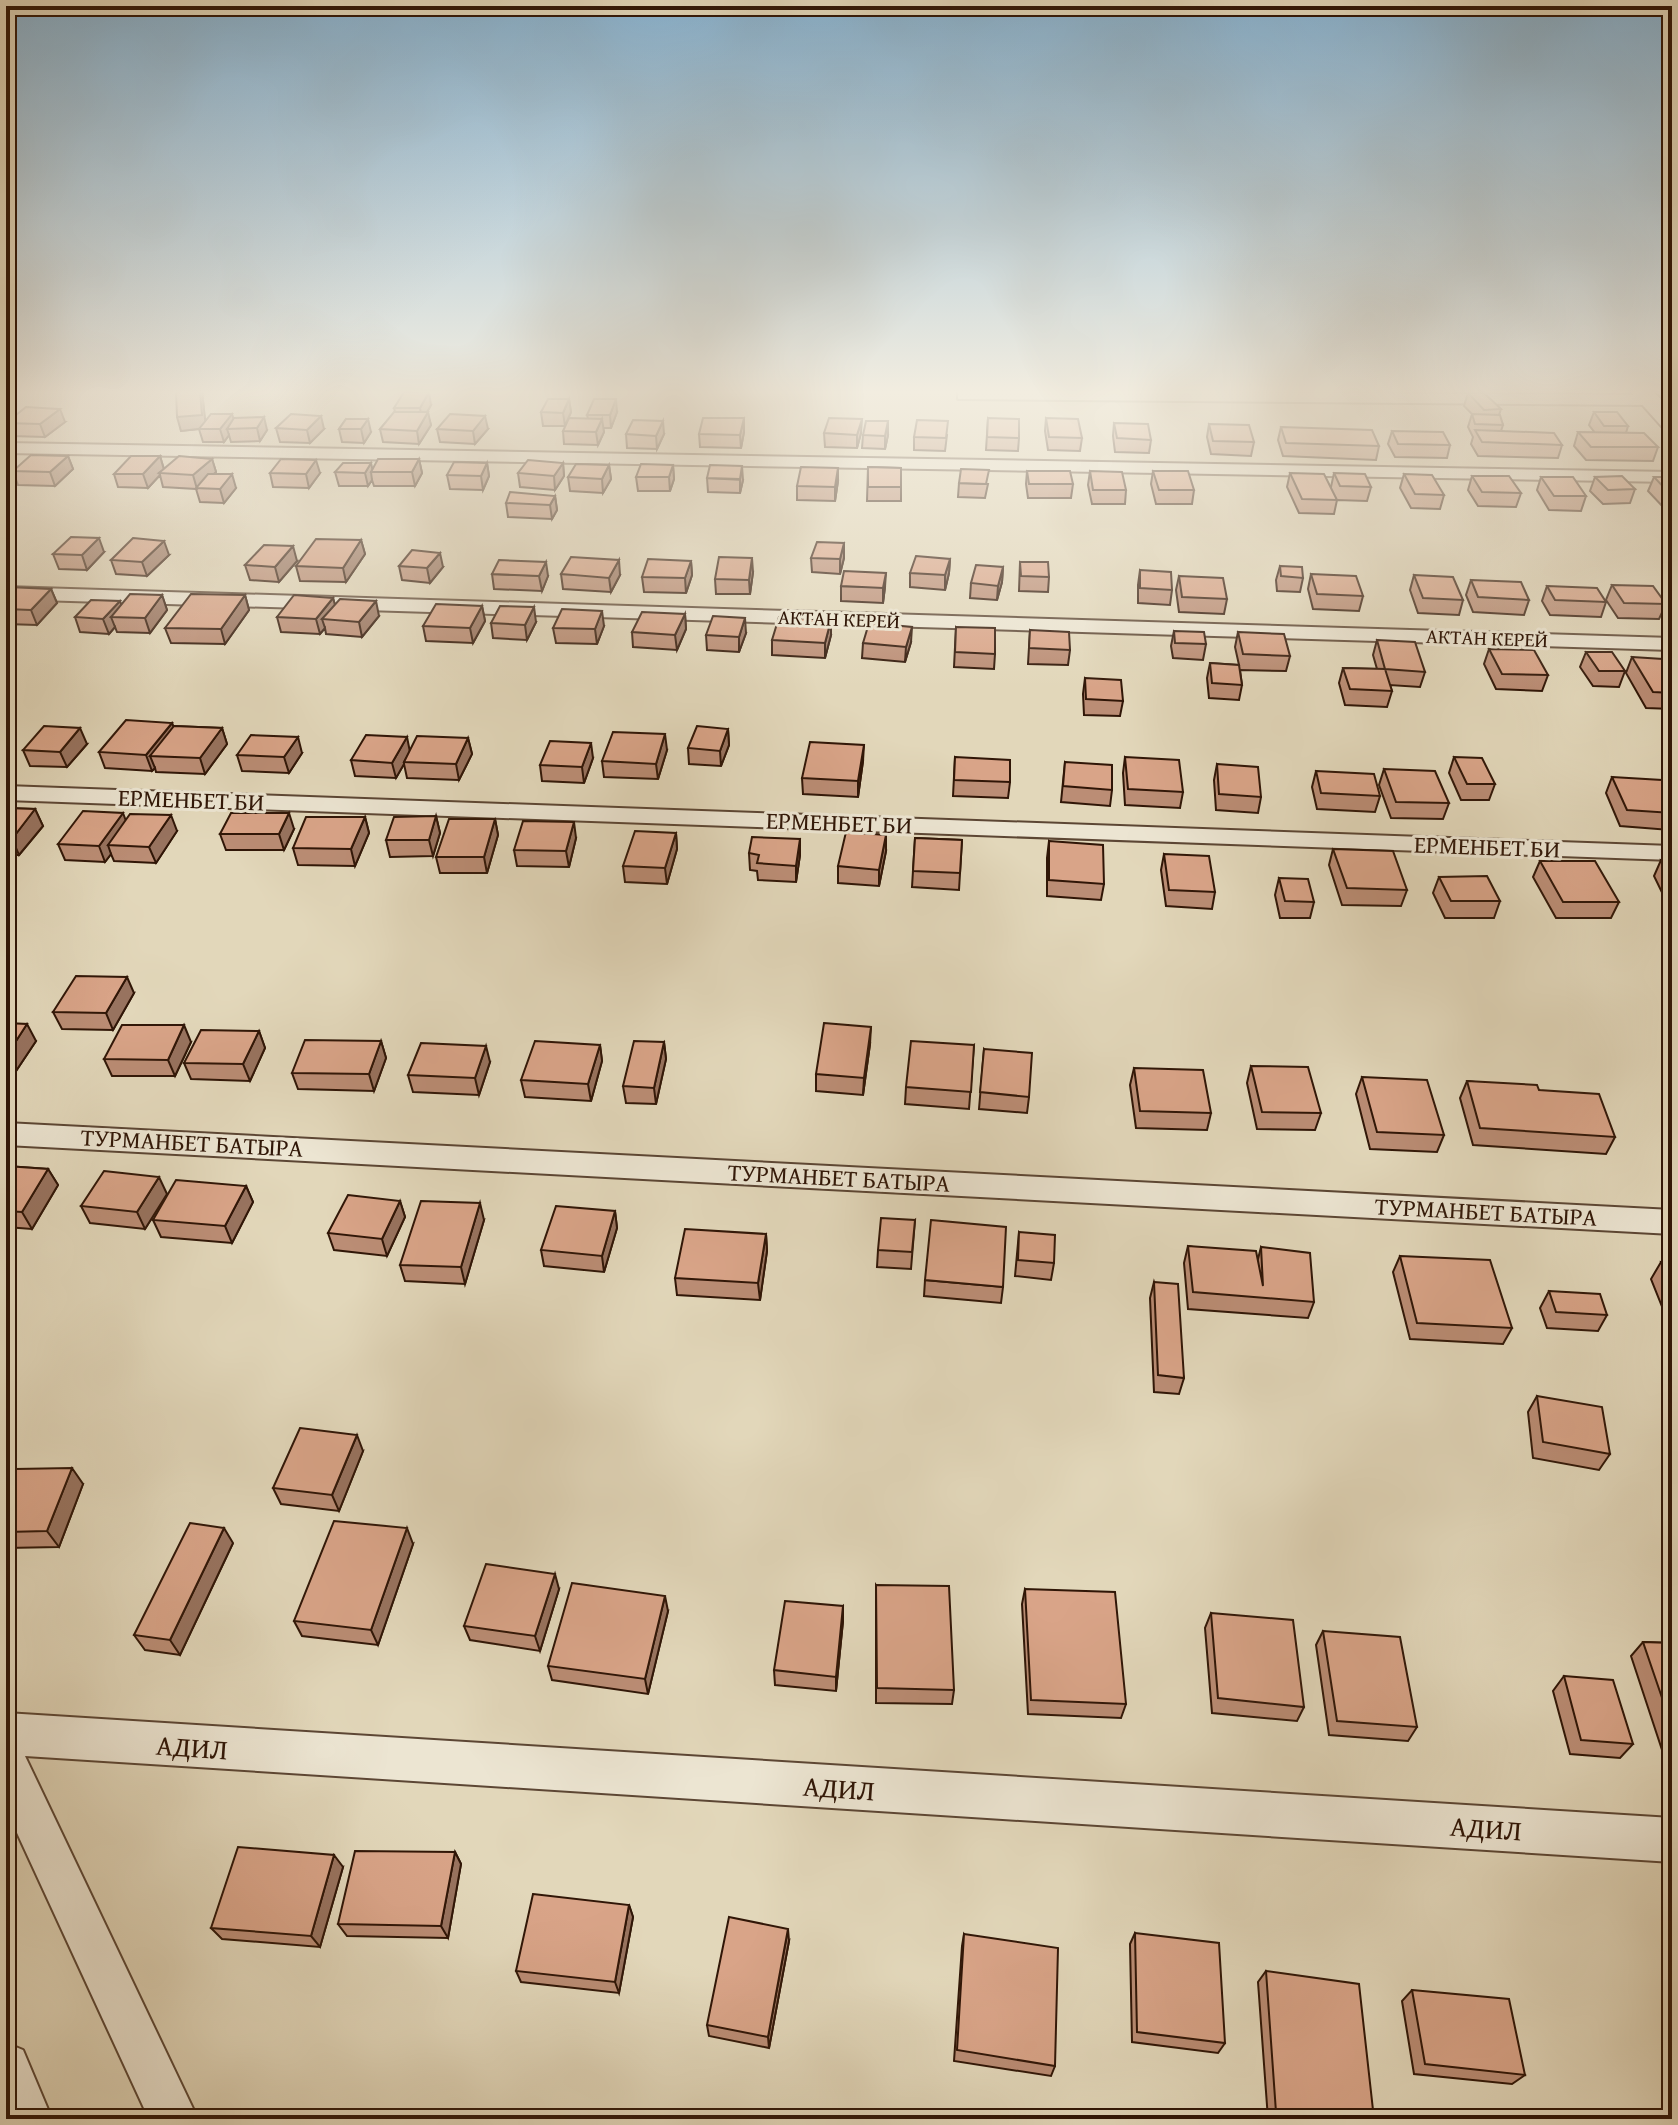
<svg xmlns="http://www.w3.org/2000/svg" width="1678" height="2125" font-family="'Gentium Book Plus',serif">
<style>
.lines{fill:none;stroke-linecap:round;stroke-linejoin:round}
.street-casing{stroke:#5c4634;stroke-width:4}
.secondary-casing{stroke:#301607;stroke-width:4}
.street{fill:#ece5d2;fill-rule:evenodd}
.secondary{fill:#ece5d2;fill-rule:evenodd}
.wall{fill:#bb8d75;stroke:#301607;stroke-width:2}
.shaded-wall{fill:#98735f;stroke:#301607;stroke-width:2}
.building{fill:#d9a488;stroke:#301607;stroke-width:2}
.labels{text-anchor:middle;stroke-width:6;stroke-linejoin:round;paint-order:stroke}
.far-street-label{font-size:20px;fill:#301607;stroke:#ece5d2}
.street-label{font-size:24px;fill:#301607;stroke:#ece5d2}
.near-street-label{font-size:28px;fill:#301607;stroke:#ece5d2}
</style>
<rect width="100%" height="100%" fill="#e2d7ba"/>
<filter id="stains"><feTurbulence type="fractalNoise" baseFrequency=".0025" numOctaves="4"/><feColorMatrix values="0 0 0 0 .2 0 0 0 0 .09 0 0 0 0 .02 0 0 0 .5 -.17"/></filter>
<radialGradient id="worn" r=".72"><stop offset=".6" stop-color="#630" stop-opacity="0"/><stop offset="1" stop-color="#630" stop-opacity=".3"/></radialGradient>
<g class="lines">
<g class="street-casing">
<path id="street" d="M 963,391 L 1649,395 L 1657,400 L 1649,405 L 958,399 L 958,393 Z
M 6,443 L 1672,472 L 1672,482 L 6,453 Z
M 6,587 L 1672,638 L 1672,650 L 6,599 Z
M 6,786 L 1672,846 L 1672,860 L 6,800 Z
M 6,1123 L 1672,1210 L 1672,1234 L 6,1145 Z
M 6,1713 L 1672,1818 L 1672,1862 L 25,1756 L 198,2119 L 149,2119 L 6,1809 Z
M 6,2043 L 23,2050 L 52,2119 L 6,2119 Z"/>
</g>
<g class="secondary-casing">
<path id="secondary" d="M 1630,391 L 1653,391 L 1672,411 L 1672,431 L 1664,429 Z"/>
</g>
<use href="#street" class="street"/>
<use href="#secondary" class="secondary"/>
</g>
<path class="wall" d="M 176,391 L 202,391 L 205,421 L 233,419 L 267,430 L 260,441 L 231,442 L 229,435 L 224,442 L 203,442 L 199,429 L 181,431 Z
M 1553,391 L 1575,391 L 1556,393 Z
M 1468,393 L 1501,409 L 1499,415 L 1503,425 L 1501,431 L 1562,445 L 1558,458 L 1478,456 L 1471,444 L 1473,437 L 1468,427 L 1472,414 L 1464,406 Z
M 569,399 L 571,412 L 565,426 L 543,426 L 541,412 Z
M 431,405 L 427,412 L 431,425 L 419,444 L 383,442 L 380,429 L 395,412 L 394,408 Z
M 617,412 L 611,428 L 603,428 L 604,432 L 598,445 L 564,444 L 563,431 L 588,419 L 587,415 Z
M 1594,412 L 1628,426 L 1626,433 L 1658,447 L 1653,461 L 1586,460 L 1574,446 L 1578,432 L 1595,433 L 1589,425 Z
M 744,418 L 744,432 L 741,448 L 700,447 L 699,434 Z
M 988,418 L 1019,438 L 1018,451 L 986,450 Z
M 1046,418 L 1082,438 L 1080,451 L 1048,450 L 1045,431 Z
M 346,419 L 371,432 L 364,443 L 342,442 L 339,429 Z
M 6,422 L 65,422 L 45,437 L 11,436 Z
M 1114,423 L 1151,440 L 1149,453 L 1115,452 L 1113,436 Z
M 1209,424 L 1254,442 L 1251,456 L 1211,454 L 1207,437 Z
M 1281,427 L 1379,446 L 1376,460 L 1283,456 L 1278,440 Z
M 276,428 L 324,429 L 310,443 L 280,442 Z
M 437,429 L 488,429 L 475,444 L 440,442 Z
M 1392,431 L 1450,445 L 1447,458 L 1395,457 L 1388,444 Z
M 824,433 L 861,433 L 857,448 L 825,447 Z
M 626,434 L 664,434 L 657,449 L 627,448 Z
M 863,435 L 888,435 L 885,449 L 862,448 Z
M 947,435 L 945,451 L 914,450 L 914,437 Z
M 68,456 L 73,469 L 55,486 L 18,485 L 13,471 Z
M 160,456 L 164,469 L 212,459 L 216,472 L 215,474 L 236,488 L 224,503 L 200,502 L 196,489 L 163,487 L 160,475 L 148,488 L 118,487 L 114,474 Z
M 419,459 L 422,473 L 415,486 L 374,486 L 372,480 L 368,486 L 339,486 L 335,472 L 373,469 Z
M 487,463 L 489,476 L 483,490 L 450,489 L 447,475 Z
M 563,463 L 564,476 L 555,490 L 520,487 L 518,473 Z
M 609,465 L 611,479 L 603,493 L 570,491 L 568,477 Z
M 673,465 L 674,479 L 670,491 L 638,491 L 636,477 Z
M 868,467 L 901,468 L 901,501 L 867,501 Z
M 1027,471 L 1073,484 L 1071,498 L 1028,498 L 1026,484 Z
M 1090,471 L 1126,490 L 1125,504 L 1092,504 L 1088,485 Z
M 1153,471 L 1194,490 L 1192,504 L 1156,504 L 1151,484 Z
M 270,473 L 320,473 L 309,488 L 273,487 Z
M 1290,473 L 1331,487 L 1334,473 L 1371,487 L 1367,501 L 1337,500 L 1334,514 L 1299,513 L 1287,487 Z
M 1404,474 L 1444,495 L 1440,509 L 1411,508 L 1400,488 Z
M 1472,476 L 1521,493 L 1516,507 L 1478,506 L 1468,490 Z
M 1541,477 L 1586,496 L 1581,511 L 1549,510 L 1537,490 Z
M 1595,477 L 1635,489 L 1630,503 L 1603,504 L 1590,491 Z
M 1654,477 L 1672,477 L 1672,508 L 1664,508 L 1648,491 Z
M 707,478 L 743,480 L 740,493 L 708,492 Z
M 838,481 L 835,501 L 797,500 L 797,486 Z
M 959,483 L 988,484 L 985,498 L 958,497 Z
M 555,496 L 557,510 L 552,519 L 508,517 L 506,503 Z
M 361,540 L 365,554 L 346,582 L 300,581 L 296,566 Z
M 844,543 L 844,558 L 840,574 L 812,572 L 811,558 Z
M 104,552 L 87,570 L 59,569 L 53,554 Z
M 169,555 L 147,576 L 116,574 L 111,560 Z
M 950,559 L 949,573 L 945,590 L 910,587 L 910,573 Z
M 297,561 L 279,582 L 250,580 L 245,565 Z
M 691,561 L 692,575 L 686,593 L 644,592 L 642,577 Z
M 1020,562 L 1049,577 L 1048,592 L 1019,591 Z
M 399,566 L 443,567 L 430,583 L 402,580 Z
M 1280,566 L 1303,578 L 1300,592 L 1277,591 L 1276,580 Z
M 1003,567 L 1002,582 L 997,600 L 970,598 L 971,583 Z
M 1140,570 L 1172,590 L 1170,605 L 1138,603 L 1138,585 Z
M 753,572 L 750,594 L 716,594 L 715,579 Z
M 492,574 L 548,576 L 542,591 L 494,589 Z
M 561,574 L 620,575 L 611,592 L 563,589 Z
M 1311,574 L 1363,596 L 1359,611 L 1313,609 L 1308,589 Z
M 1414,575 L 1463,600 L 1459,615 L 1418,613 L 1410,590 Z
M 1179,576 L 1227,599 L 1224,614 L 1179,612 L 1176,590 Z
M 1471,580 L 1529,600 L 1524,615 L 1473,612 L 1466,595 Z
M 1612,585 L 1666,604 L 1659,619 L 1618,618 L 1606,600 Z
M 841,586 L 885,587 L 883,603 L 841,601 Z
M 1547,586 L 1606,602 L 1601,617 L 1550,615 L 1542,601 Z
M 51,589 L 57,603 L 37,625 L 6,624 L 6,590 Z
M 162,595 L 167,610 L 150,633 L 117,632 L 115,627 L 109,634 L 80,632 L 75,617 Z
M 245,595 L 249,610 L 225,644 L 171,643 L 165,628 Z
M 333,598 L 335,605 L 379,616 L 362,637 L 326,634 L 325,628 L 320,634 L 281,632 L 277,617 Z
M 482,606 L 485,621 L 473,643 L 426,641 L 423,626 Z
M 685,614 L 686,629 L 677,650 L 633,647 L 632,632 Z
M 536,622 L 527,640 L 493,638 L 491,623 Z
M 604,626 L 597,644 L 556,643 L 553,628 Z
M 956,627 L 995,654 L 994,669 L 954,667 Z
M 1030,630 L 1070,650 L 1068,665 L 1028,664 Z
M 1174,631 L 1206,644 L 1203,660 L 1173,658 L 1171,646 Z
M 1238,632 L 1290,656 L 1286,671 L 1240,670 L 1242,685 L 1239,700 L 1209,698 L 1207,678 L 1210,663 L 1239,665 L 1235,647 Z
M 746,633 L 739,652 L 707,650 L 706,635 Z
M 831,635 L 825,658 L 772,655 L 772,640 Z
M 1377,640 L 1425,672 L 1420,687 L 1390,685 L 1392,691 L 1387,707 L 1345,705 L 1339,683 L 1343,668 L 1377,669 L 1373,655 Z
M 911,642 L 905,662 L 862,658 L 863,643 Z
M 1489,649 L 1548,675 L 1542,691 L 1496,689 L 1484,664 Z
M 1586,652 L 1625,671 L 1619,687 L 1593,686 L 1580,667 Z
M 1632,657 L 1672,673 L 1672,709 L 1646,708 L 1626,673 Z
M 1085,678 L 1123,701 L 1120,716 L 1084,715 L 1083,694 Z
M 172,723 L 173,726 L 222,728 L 227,744 L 205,774 L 156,772 L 155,768 L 152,771 L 105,768 L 99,752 Z
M 728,729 L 729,745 L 721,766 L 689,764 L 688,748 Z
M 468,738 L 472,754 L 459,780 L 407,778 L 404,764 L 396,778 L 355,776 L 351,760 Z
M 87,744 L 67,767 L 30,766 L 23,750 Z
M 667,750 L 658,779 L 604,777 L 602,761 Z
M 302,753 L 289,773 L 242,771 L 237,755 Z
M 955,757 L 1010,782 L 1008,798 L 953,796 Z
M 1125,757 L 1183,792 L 1180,808 L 1125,805 L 1123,773 Z
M 1454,757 L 1495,784 L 1489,800 L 1461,800 L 1449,773 Z
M 593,758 L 584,783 L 542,781 L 540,765 Z
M 863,761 L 858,797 L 803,794 L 802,778 Z
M 1065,762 L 1112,790 L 1110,806 L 1061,802 Z
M 1217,764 L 1261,797 L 1258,813 L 1216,810 L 1214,780 Z
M 1384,769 L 1449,803 L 1443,819 L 1391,818 L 1379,785 Z
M 1316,771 L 1380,796 L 1375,812 L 1317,809 L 1312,787 Z
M 1612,777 L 1672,801 L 1672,827 L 1670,830 L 1620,826 L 1606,793 Z
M 6,808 L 35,809 L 43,826 L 19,855 L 6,855 Z
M 436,816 L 440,833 L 433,856 L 390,857 L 386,840 Z
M 365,817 L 369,833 L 355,866 L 298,865 L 293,848 Z
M 495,819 L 498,835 L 487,873 L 440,873 L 436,857 Z
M 125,820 L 177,831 L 156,863 L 114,861 L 111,854 L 105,862 L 65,860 L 58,844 Z
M 294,829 L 284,850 L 226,850 L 220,834 Z
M 676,833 L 677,849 L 667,884 L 625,882 L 623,866 Z
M 576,838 L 569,867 L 517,866 L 514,850 Z
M 915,838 L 962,840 L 959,890 L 912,887 Z
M 800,839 L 800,855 L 796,882 L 758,880 L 757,871 L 750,870 L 749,853 Z
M 1049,841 L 1104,884 L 1101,900 L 1047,896 L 1047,858 Z
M 1333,849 L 1407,890 L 1401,906 L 1342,905 L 1329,865 Z
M 886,851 L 879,886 L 838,883 L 838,866 Z
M 1164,854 L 1215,892 L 1212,909 L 1166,906 L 1161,870 Z
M 1661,860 L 1672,861 L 1672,913 L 1654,876 Z
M 1540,861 L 1619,902 L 1611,918 L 1556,918 L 1533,877 Z
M 1439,877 L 1500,901 L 1494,918 L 1445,918 L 1433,893 Z
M 1279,878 L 1314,902 L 1310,918 L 1280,918 L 1275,895 Z
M 134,993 L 113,1030 L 62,1029 L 53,1012 Z
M 6,1023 L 36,1041 L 16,1071 L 6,1071 Z
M 259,1031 L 265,1048 L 250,1081 L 191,1079 L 184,1063 Z
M 381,1041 L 386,1058 L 374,1091 L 298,1089 L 292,1073 Z
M 191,1042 L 175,1076 L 112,1076 L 104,1059 Z
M 664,1042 L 666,1059 L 656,1104 L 626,1103 L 623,1086 Z
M 870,1044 L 863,1095 L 816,1091 L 816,1074 Z
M 600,1045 L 602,1061 L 591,1101 L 525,1097 L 521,1080 Z
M 974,1045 L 969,1109 L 905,1104 L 906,1087 Z
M 984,1049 L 1029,1097 L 1027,1113 L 979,1109 Z
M 490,1062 L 479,1095 L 413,1092 L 408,1075 Z
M 1251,1066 L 1321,1113 L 1315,1130 L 1257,1129 L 1247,1083 Z
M 1134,1068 L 1211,1113 L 1207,1130 L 1136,1128 L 1130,1085 Z
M 1362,1077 L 1444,1135 L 1437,1152 L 1370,1149 L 1356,1094 Z
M 1467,1081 L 1539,1090 L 1615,1137 L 1606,1154 L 1473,1145 L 1460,1098 Z
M 6,1166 L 48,1169 L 58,1185 L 32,1229 L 6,1227 Z
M 246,1186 L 253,1202 L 232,1243 L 161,1237 L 153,1220 Z
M 167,1194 L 145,1229 L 90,1223 L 81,1206 Z
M 400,1201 L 405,1217 L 387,1256 L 334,1250 L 328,1233 Z
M 615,1211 L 617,1228 L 604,1272 L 544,1266 L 541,1250 Z
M 484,1220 L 465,1284 L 405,1281 L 400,1265 Z
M 915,1220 L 911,1269 L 877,1267 L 878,1250 Z
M 1019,1232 L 1054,1263 L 1051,1280 L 1015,1276 Z
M 766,1234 L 767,1251 L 760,1300 L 677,1295 L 675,1278 Z
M 1188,1246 L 1258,1259 L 1261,1247 L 1314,1302 L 1308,1318 L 1188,1309 L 1184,1263 Z
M 1400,1256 L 1512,1328 L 1503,1344 L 1410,1339 L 1393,1272 Z
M 1661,1262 L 1672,1263 L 1672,1324 L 1669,1324 L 1651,1279 Z
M 925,1280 L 1003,1287 L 1001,1303 L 924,1296 Z
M 1154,1282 L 1184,1378 L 1179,1394 L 1154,1392 L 1150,1298 Z
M 1549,1291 L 1607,1315 L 1598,1331 L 1547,1328 L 1540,1308 Z
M 1537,1396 L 1610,1454 L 1599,1470 L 1533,1458 L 1528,1412 Z
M 363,1451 L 339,1511 L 281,1504 L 273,1488 Z
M 83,1484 L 59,1547 L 6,1548 L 6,1490 Z
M 233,1543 L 180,1655 L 145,1650 L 134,1635 Z
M 413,1544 L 378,1645 L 302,1636 L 294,1621 Z
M 876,1585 L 954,1690 L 952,1704 L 876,1703 Z
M 559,1589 L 540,1651 L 470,1640 L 464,1626 Z
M 1025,1589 L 1126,1704 L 1121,1718 L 1028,1714 L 1022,1604 Z
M 843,1606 L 843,1621 L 836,1691 L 775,1685 L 774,1670 Z
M 668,1611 L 648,1694 L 552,1680 L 548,1666 Z
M 1211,1613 L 1304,1707 L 1297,1721 L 1212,1713 L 1205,1628 Z
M 1323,1631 L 1417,1727 L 1408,1741 L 1329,1735 L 1316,1645 Z
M 1643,1642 L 1672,1643 L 1672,1768 L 1668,1768 L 1631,1656 Z
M 1564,1676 L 1633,1744 L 1620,1758 L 1570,1754 L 1553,1691 Z
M 455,1852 L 461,1864 L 448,1938 L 347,1936 L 338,1924 Z
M 343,1867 L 320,1947 L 222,1939 L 211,1928 Z
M 629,1905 L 633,1917 L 619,1993 L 521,1982 L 516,1971 Z
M 1135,1933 L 1225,2043 L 1218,2053 L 1132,2042 L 1130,1944 Z
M 964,1934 L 1055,2066 L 1051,2076 L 954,2061 L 962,1946 Z
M 789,1941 L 769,2048 L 709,2036 L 707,2025 Z
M 1266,1971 L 1374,2119 L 1268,2119 L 1258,1982 Z
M 1412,1990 L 1525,2075 L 1512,2084 L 1414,2074 L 1402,2001 Z"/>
<path class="shaded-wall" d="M 200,391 L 202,391 L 206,428 L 181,431 L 177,417 Z
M 429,392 L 431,405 L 422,421 L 420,408 Z
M 569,399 L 571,412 L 565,426 L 563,413 Z
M 616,399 L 617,412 L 611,428 L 610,415 Z
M 60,409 L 65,422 L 45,437 L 40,424 Z
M 428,412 L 431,425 L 419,444 L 417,431 Z
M 232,414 L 236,427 L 227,429 L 229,435 L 224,442 L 220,429 Z
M 321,416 L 324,429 L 310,443 L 307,430 Z
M 485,416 L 488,429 L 475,444 L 473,431 Z
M 264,417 L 267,430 L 260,441 L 257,428 Z
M 744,418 L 744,432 L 741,448 L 740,435 Z
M 368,419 L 371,432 L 364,443 L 361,429 Z
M 602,419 L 604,432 L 598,445 L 596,432 Z
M 862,419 L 861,433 L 857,448 L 857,435 Z
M 663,421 L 664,434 L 657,449 L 656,436 Z
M 888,421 L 888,435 L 885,449 L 885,436 Z
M 68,456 L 73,469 L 55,486 L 50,472 Z
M 160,456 L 164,470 L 159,473 L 160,475 L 148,488 L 143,474 Z
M 6,458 L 10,468 L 6,472 Z
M 212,459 L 216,472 L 197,489 L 193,475 Z
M 419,459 L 422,473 L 415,486 L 412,472 Z
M 316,460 L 320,473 L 309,488 L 306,474 Z
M 371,463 L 373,472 L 371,472 L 372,480 L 368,486 L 365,473 Z
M 487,463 L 489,476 L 483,490 L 481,476 Z
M 563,463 L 564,476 L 555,490 L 554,476 Z
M 609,465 L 611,479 L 603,493 L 602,479 Z
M 673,465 L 674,479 L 670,491 L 669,477 Z
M 742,466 L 743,480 L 740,493 L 740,479 Z
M 838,468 L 838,481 L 835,501 L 835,487 Z
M 232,474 L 236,488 L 224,503 L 220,489 Z
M 555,496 L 557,510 L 552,519 L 550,505 Z
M 99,538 L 104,552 L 87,570 L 82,555 Z
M 361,540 L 365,554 L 346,582 L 343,568 Z
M 164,541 L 169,555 L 147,576 L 142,562 Z
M 844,543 L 844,558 L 840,574 L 840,559 Z
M 293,546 L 297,561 L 279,582 L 275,567 Z
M 440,553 L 443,567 L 430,583 L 427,568 Z
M 752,558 L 753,572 L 750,594 L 749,580 Z
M 950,559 L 949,573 L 945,590 L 945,575 Z
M 619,560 L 620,575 L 611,592 L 609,578 Z
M 691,561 L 692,575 L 686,593 L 685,578 Z
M 546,562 L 548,576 L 542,591 L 539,576 Z
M 1003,567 L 1002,582 L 997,600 L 998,586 Z
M 886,573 L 885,587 L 883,603 L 883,588 Z
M 51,589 L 57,603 L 37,625 L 31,610 Z
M 162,595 L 167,610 L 150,633 L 145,618 Z
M 245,595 L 249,610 L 225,644 L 221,629 Z
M 333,598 L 337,612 L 322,619 L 325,628 L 320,634 L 316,619 Z
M 120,601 L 125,616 L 111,617 L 115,627 L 109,634 L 103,619 Z
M 376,601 L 379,616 L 362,637 L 359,622 Z
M 482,606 L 485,621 L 473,643 L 470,628 Z
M 534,607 L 536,622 L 527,640 L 525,625 Z
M 602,611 L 604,626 L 597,644 L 595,629 Z
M 685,614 L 686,629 L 677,650 L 675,635 Z
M 745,618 L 746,633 L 739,652 L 739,637 Z
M 831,620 L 831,635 L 825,658 L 825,643 Z
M 912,627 L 911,642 L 905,662 L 906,647 Z
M 172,723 L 178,738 L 150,756 L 155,768 L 152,771 L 146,755 Z
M 80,728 L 87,744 L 67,767 L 60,752 Z
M 222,728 L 227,744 L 205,774 L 200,758 Z
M 728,729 L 729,745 L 721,766 L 720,751 Z
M 665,734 L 667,750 L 658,779 L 656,764 Z
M 298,737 L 302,753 L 289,773 L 284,757 Z
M 407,737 L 410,752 L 404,762 L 404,764 L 396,778 L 392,763 Z
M 468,738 L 472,754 L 459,780 L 456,764 Z
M 591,743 L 593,758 L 584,783 L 582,767 Z
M 864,745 L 863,761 L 858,797 L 858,781 Z
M 35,809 L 43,826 L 19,855 L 12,839 Z
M 123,813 L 129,829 L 108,845 L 111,854 L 105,862 L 99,846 Z
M 289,813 L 294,829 L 284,850 L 279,834 Z
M 171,815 L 177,831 L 156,863 L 149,847 Z
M 436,816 L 440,833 L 433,856 L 429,840 Z
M 365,817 L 369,833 L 355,866 L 351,849 Z
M 495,819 L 498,835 L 487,873 L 484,857 Z
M 574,822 L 576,838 L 569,867 L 566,851 Z
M 676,833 L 677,849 L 667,884 L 665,868 Z
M 886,835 L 886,851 L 879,886 L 879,870 Z
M 800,839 L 800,855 L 796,882 L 796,866 Z
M 127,977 L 134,993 L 113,1030 L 106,1013 Z
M 27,1024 L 36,1041 L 16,1071 L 7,1055 Z
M 184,1025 L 191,1042 L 175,1076 L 168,1060 Z
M 871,1027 L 870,1044 L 863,1095 L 864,1078 Z
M 259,1031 L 265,1048 L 250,1081 L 243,1064 Z
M 381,1041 L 386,1058 L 374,1091 L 369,1074 Z
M 664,1042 L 666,1059 L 656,1104 L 654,1088 Z
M 600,1045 L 602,1061 L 591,1101 L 588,1084 Z
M 486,1046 L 490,1062 L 479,1095 L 475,1078 Z
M 48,1169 L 58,1185 L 32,1229 L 22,1212 Z
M 159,1177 L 167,1194 L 145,1229 L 137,1212 Z
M 246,1186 L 253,1202 L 232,1243 L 225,1226 Z
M 400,1201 L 405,1217 L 387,1256 L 382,1239 Z
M 480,1203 L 484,1220 L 465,1284 L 461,1267 Z
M 615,1211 L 617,1228 L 604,1272 L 602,1256 Z
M 766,1234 L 767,1251 L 760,1300 L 758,1283 Z
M 357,1435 L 363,1451 L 339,1511 L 332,1495 Z
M 72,1468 L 83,1484 L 59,1547 L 47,1531 Z
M 224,1528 L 233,1543 L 180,1655 L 170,1640 Z
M 407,1528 L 413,1544 L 378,1645 L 371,1630 Z
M 555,1574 L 559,1589 L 540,1651 L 535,1636 Z
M 665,1596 L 668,1611 L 648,1694 L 645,1679 Z
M 843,1606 L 843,1621 L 836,1691 L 836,1677 Z
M 455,1852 L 461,1864 L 448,1938 L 441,1926 Z
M 334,1855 L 343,1867 L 320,1947 L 311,1936 Z
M 629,1905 L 633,1917 L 619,1993 L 615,1982 Z
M 788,1929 L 789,1941 L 769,2048 L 768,2037 Z"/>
<path class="building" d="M 176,391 L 200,391 L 202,415 L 177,417 Z
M 404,392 L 429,392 L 420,408 L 394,408 Z
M 1468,393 L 1484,393 L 1501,409 L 1484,410 Z
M 548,399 L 569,399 L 563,413 L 541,412 Z
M 594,399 L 616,399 L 610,415 L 587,415 Z
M 26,407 L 60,409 L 40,424 L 6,423 Z
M 394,412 L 428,412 L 417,431 L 380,429 Z
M 1594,412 L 1617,412 L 1628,426 L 1604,426 Z
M 211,414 L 232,414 L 220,429 L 199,429 Z
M 291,414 L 321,416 L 307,430 L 276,428 Z
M 450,414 L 485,416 L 473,431 L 437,429 Z
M 1472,414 L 1500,415 L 1503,425 L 1475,424 Z
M 264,417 L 257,428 L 227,429 L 234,418 Z
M 569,418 L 602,419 L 596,432 L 563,431 Z
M 703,418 L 744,418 L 740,435 L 699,434 Z
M 829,418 L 862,419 L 857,435 L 824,433 Z
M 988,418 L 1019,419 L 1019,438 L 987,437 Z
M 1046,418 L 1078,419 L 1082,438 L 1049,437 Z
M 346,419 L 368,419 L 361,429 L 339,429 Z
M 633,420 L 663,421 L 656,436 L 626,434 Z
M 917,420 L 948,421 L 946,438 L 914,437 Z
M 866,421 L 888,421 L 885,436 L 863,435 Z
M 1114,423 L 1148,424 L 1151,440 L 1117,438 Z
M 1209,424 L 1249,425 L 1254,442 L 1213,441 Z
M 1281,427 L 1372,430 L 1379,446 L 1286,443 Z
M 1475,430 L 1554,433 L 1562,445 L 1482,442 Z
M 1392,431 L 1443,432 L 1450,445 L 1398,444 Z
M 1578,432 L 1644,433 L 1658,447 L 1591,447 Z
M 31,455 L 68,456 L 50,472 L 13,471 Z
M 131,456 L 160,456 L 143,474 L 114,474 Z
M 179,456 L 212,459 L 193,475 L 159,473 Z
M 281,459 L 316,460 L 306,474 L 270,473 Z
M 378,459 L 419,459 L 412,472 L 371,472 Z
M 528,460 L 563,463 L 554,476 L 518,473 Z
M 454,462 L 487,463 L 481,476 L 447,475 Z
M 343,463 L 371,463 L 365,473 L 335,472 Z
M 576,464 L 609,465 L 602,479 L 568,477 Z
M 641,464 L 673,465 L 669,477 L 636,477 Z
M 710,465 L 742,466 L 740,479 L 707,478 Z
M 801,467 L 838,468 L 835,487 L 797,486 Z
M 868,467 L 901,468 L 901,487 L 868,487 Z
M 961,469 L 989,470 L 986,484 L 959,483 Z
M 1027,471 L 1070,471 L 1073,484 L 1029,484 Z
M 1090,471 L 1122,472 L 1126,490 L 1093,490 Z
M 1153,471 L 1188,471 L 1194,490 L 1159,490 Z
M 1290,473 L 1324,474 L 1337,500 L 1302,499 Z
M 1334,473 L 1365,474 L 1371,487 L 1340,486 Z
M 208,474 L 232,474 L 220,489 L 196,488 Z
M 1404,474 L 1432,475 L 1444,495 L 1415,494 Z
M 1472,476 L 1509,476 L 1521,493 L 1482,492 Z
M 1622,476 L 1635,489 L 1608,490 L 1595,477 Z
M 1541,477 L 1573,477 L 1586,496 L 1554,496 Z
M 1654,477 L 1672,477 L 1672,494 L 1670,494 Z
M 510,492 L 555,496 L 550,505 L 506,503 Z
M 71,537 L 99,538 L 82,555 L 53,554 Z
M 133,538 L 164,541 L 142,562 L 111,560 Z
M 316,539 L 361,540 L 343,568 L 296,566 Z
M 817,542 L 844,543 L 840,559 L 811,558 Z
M 264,545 L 293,546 L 275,567 L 245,565 Z
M 412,550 L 440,553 L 427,568 L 399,566 Z
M 916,556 L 950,559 L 945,575 L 910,573 Z
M 571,557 L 619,560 L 609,578 L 561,574 Z
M 719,557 L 752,558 L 749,580 L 715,579 Z
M 648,559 L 691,561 L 685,578 L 642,577 Z
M 499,560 L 546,562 L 539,576 L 492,574 Z
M 1020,562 L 1048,562 L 1049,577 L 1021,576 Z
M 976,565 L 1003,567 L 998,586 L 971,583 Z
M 1280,566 L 1302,567 L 1303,578 L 1281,576 Z
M 1140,570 L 1171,572 L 1172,590 L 1140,588 Z
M 844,571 L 886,573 L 883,588 L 841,586 Z
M 1311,574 L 1356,576 L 1363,596 L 1317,594 Z
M 1414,575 L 1453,577 L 1463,600 L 1423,598 Z
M 1179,576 L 1223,578 L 1227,599 L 1182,597 Z
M 1471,580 L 1521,582 L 1529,600 L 1478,597 Z
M 1612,585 L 1653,586 L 1666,604 L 1624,603 Z
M 1547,586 L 1597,588 L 1606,602 L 1555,600 Z
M 8,587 L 51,589 L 31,610 L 6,609 L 6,590 Z
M 130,594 L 162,595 L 145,618 L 111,617 Z
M 191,594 L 245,595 L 221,629 L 165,628 Z
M 294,595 L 333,598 L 316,619 L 277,617 Z
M 340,599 L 376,601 L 359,622 L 322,619 Z
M 91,600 L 120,601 L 103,619 L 75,617 Z
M 436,604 L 482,606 L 470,628 L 423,626 Z
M 500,606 L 534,607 L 525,625 L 491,623 Z
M 562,609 L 602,611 L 595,629 L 553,628 Z
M 642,612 L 685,614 L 675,635 L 632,632 Z
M 713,616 L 745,618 L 739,637 L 706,635 Z
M 779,617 L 831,620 L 825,643 L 772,640 Z
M 869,623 L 912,627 L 906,647 L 863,643 Z
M 956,627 L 995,628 L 995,654 L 955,652 Z
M 1030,630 L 1069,632 L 1070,650 L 1029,648 Z
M 1174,631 L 1204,632 L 1206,644 L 1175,643 Z
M 1238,632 L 1284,634 L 1290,656 L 1243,654 Z
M 1377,640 L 1415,642 L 1425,672 L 1385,669 Z
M 1489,649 L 1534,650 L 1548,675 L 1502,674 Z
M 1586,652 L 1612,652 L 1625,671 L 1599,671 Z
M 1632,657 L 1663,659 L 1672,673 L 1672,693 L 1653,692 Z
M 1210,663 L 1239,665 L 1242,685 L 1212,683 Z
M 1343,668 L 1385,669 L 1392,691 L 1350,689 Z
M 1085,678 L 1121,680 L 1123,701 L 1086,699 Z
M 126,720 L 172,723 L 146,755 L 99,752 Z
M 44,726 L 80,728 L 60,752 L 23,750 Z
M 174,726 L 222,728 L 200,758 L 150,756 Z
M 697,726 L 728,729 L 720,751 L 688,748 Z
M 613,732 L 665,734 L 656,764 L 602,761 Z
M 251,735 L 298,737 L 284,757 L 237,755 Z
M 366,735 L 407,737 L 392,763 L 351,760 Z
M 417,736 L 468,738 L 456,764 L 404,762 Z
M 550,741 L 591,743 L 582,767 L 540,765 Z
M 810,742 L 864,745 L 858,781 L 802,778 Z
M 955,757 L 1010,760 L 1010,782 L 954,780 Z
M 1125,757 L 1179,760 L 1183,792 L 1128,789 Z
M 1454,757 L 1482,758 L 1495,784 L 1467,784 Z
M 1065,762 L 1112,765 L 1112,790 L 1063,786 Z
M 1217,764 L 1258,767 L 1261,797 L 1219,794 Z
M 1384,769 L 1435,771 L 1449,803 L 1396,802 Z
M 1316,771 L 1374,774 L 1380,796 L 1321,793 Z
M 1612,777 L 1662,780 L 1672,801 L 1672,813 L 1627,810 Z
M 6,808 L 35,809 L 12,839 L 6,839 Z
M 83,811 L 123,813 L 99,846 L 58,844 Z
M 231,813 L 289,813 L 279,834 L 220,834 Z
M 130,814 L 171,815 L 149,847 L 108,845 Z
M 436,816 L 429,840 L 386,840 L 394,817 Z
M 306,817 L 365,817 L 351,849 L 293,848 Z
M 449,819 L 495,819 L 484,857 L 436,857 Z
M 523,821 L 574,822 L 566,851 L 514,850 Z
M 635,831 L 676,833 L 665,868 L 623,866 Z
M 846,832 L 886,835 L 879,870 L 838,866 Z
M 752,837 L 800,839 L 796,866 L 757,863 L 759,855 L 749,853 Z
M 915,838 L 962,840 L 960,873 L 913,871 Z
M 1049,841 L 1103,845 L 1104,884 L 1049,880 Z
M 1333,849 L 1393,851 L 1407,890 L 1347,888 Z
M 1164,854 L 1209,856 L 1215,892 L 1169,890 Z
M 1661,860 L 1672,861 L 1672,881 Z
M 1540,861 L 1595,861 L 1619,902 L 1563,902 Z
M 1487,876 L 1500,901 L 1451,901 L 1439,877 Z
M 1279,878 L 1308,879 L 1314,902 L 1285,901 Z
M 76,976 L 127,977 L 106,1013 L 53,1012 Z
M 6,1023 L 27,1024 L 7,1055 L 6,1054 Z
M 824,1023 L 871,1027 L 864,1078 L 816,1074 Z
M 122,1025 L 184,1025 L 168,1060 L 104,1059 Z
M 201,1030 L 259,1031 L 243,1064 L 184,1063 Z
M 305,1040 L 381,1041 L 369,1074 L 292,1073 Z
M 535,1041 L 600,1045 L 588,1084 L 521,1080 Z
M 634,1041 L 664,1042 L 654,1088 L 623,1086 Z
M 911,1041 L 974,1045 L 971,1092 L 906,1087 Z
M 421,1043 L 486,1046 L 475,1078 L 408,1075 Z
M 984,1049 L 1032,1053 L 1029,1097 L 980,1092 Z
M 1251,1066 L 1308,1067 L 1321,1113 L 1262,1112 Z
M 1134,1068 L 1203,1070 L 1211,1113 L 1140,1111 Z
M 1362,1077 L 1427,1080 L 1444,1135 L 1377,1132 Z
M 1467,1081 L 1537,1085 L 1539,1090 L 1599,1094 L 1615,1137 L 1480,1128 Z
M 6,1166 L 48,1169 L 22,1212 L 6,1211 Z
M 104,1171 L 159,1177 L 137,1212 L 81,1206 Z
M 176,1180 L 246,1186 L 225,1226 L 153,1220 Z
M 348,1195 L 400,1201 L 382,1239 L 328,1233 Z
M 421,1201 L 480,1203 L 461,1267 L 400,1265 Z
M 556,1206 L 615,1211 L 602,1256 L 541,1250 Z
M 881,1218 L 915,1220 L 912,1252 L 878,1250 Z
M 931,1220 L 1006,1227 L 1003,1287 L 925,1280 Z
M 685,1229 L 766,1234 L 758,1283 L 675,1278 Z
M 1019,1232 L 1055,1235 L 1054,1263 L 1018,1260 Z
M 1188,1246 L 1256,1251 L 1263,1286 L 1261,1247 L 1310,1253 L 1314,1302 L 1193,1292 Z
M 1400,1256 L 1490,1260 L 1512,1328 L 1417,1323 Z
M 1661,1262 L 1672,1263 L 1672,1289 Z
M 1154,1282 L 1178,1284 L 1184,1378 L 1158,1375 Z
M 1549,1291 L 1600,1294 L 1607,1315 L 1556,1312 Z
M 1537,1396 L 1602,1407 L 1610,1454 L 1543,1442 Z
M 300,1428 L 357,1435 L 332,1495 L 273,1488 Z
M 72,1468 L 47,1531 L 6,1532 L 6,1490 L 15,1469 Z
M 334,1521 L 407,1528 L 371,1630 L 294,1621 Z
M 190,1523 L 224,1528 L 170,1640 L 134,1635 Z
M 486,1564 L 555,1574 L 535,1636 L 464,1626 Z
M 572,1583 L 665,1596 L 645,1679 L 548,1666 Z
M 876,1585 L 949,1586 L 954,1690 L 877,1688 Z
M 1025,1589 L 1115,1592 L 1126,1704 L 1031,1700 Z
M 785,1601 L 843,1606 L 836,1677 L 774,1670 Z
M 1211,1613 L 1293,1620 L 1304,1707 L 1218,1698 Z
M 1323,1631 L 1400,1637 L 1417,1727 L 1337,1721 Z
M 1643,1642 L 1672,1643 L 1672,1727 Z
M 1564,1676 L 1613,1680 L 1633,1744 L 1581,1740 Z
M 238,1847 L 334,1855 L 311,1936 L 211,1928 Z
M 355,1851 L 455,1852 L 441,1926 L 338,1924 Z
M 533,1894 L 629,1905 L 615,1982 L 516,1971 Z
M 729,1917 L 788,1929 L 768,2037 L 707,2025 Z
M 1135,1933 L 1219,1943 L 1225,2043 L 1137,2032 Z
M 964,1934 L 1058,1948 L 1055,2066 L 957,2050 Z
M 1266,1971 L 1359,1984 L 1374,2119 L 1325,2119 L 1276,2112 Z
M 1412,1990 L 1509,1999 L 1525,2075 L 1425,2064 Z"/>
<linearGradient id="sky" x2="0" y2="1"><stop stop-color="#88b5d5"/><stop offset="0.57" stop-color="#f2ede0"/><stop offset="1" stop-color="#f2ede0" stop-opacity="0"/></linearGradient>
<rect width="1678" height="688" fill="url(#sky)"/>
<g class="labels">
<g class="far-street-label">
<text transform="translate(839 619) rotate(2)" y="7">АКТАН КЕРЕЙ</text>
<text transform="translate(1487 638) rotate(2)" y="7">АКТАН КЕРЕЙ</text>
</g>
<g class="street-label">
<text transform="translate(191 800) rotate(2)" y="8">ЕРМЕНБЕТ БИ</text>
<text transform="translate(839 823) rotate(2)" y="8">ЕРМЕНБЕТ БИ</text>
<text transform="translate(1487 847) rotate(2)" y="8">ЕРМЕНБЕТ БИ</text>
<text transform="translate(192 1143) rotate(3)" y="8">ТУРМАНБЕТ БАТЫРА</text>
<text transform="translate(839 1178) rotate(3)" y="8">ТУРМАНБЕТ БАТЫРА</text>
<text transform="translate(1486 1212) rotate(3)" y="8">ТУРМАНБЕТ БАТЫРА</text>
</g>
<g class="near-street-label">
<text transform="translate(192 1747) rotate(4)" y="10">АДИЛ</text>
<text transform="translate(839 1788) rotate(4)" y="10">АДИЛ</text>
<text transform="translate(1486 1828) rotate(4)" y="10">АДИЛ</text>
</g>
</g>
<rect width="1678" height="2125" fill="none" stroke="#e2d7ba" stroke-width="32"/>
<rect x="8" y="8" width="1662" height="2109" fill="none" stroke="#301607" stroke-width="4"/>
<rect x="16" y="16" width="1646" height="2093" fill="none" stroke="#301607" stroke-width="2"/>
<rect width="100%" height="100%" filter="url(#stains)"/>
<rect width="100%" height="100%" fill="url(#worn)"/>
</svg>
